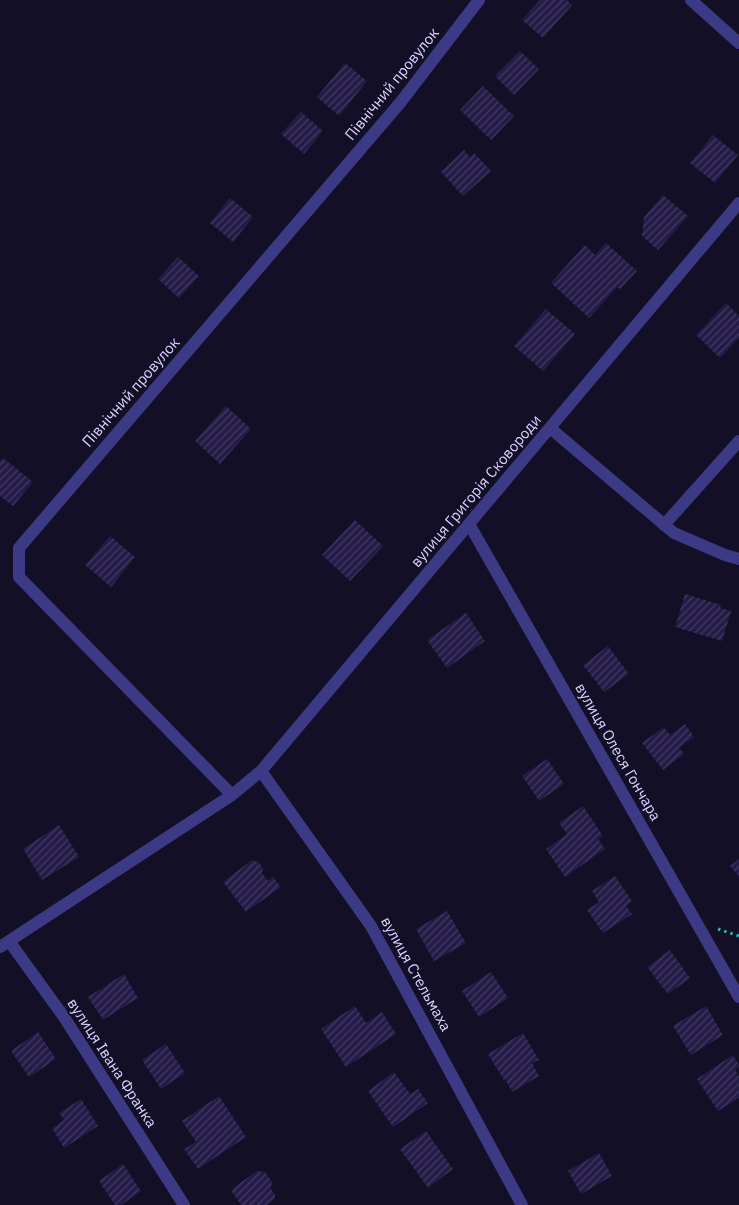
<svg xmlns="http://www.w3.org/2000/svg" width="739" height="1205" font-family="'IBM Plex Sans',sans-serif">
<style>
.building{fill:url(#building-hatch)}
.lines{fill:none;stroke-linecap:round;stroke-linejoin:round}
.path{stroke:#2fb8b0;stroke-width:3;stroke-dasharray:2.5 4;stroke-linecap:butt}
.minor{stroke:#3d3a85;stroke-width:12}
.labels{text-anchor:middle;stroke-width:4;stroke-linejoin:round;paint-order:stroke}
.street-label{font-size:15px;fill:#d9d4ff;stroke:#130f26}
</style>
<defs>
<pattern id="building-hatch" width="6" height="6" patternUnits="userSpaceOnUse" patternTransform="scale(1.25)"><rect width="6" height="6" fill="#241b47"/><path d="M-1 1l2-2M0 6l6-6M5 7l2-2" fill="none" stroke="#433b63"/></pattern>
</defs>
<rect width="100%" height="100%" fill="#130f26"/>
<path class="building" d="M 540,0 L 567,0 L 572,5 L 543,38 L 522,20 Z
M 520,51 L 539,69 L 514,95 L 495,76 Z
M 345,63 L 367,81 L 339,116 L 317,97 Z
M 483,86 L 514,116 L 491,140 L 460,110 Z
M 301,112 L 323,131 L 304,154 L 281,134 Z
M 713,135 L 738,155 L 715,183 L 690,163 Z
M 464,150 L 470,157 L 474,153 L 491,171 L 463,196 L 441,172 Z
M 663,195 L 688,216 L 658,250 L 642,236 L 644,217 Z
M 230,198 L 253,217 L 233,242 L 210,223 Z
M 606,243 L 637,271 L 620,289 L 617,287 L 589,318 L 551,283 L 585,245 L 595,255 Z
M 178,257 L 199,276 L 179,298 L 158,279 Z
M 726,303 L 739,316 L 739,338 L 720,358 L 696,335 Z
M 546,309 L 575,334 L 543,371 L 514,346 Z
M 226,406 L 251,429 L 220,464 L 195,441 Z
M 3,458 L 33,482 L 13,506 L 0,496 L 0,461 Z
M 355,520 L 383,546 L 350,581 L 322,555 Z
M 110,536 L 135,557 L 111,587 L 85,565 Z
M 685,594 L 721,605 L 720,608 L 731,611 L 722,641 L 675,627 Z
M 466,613 L 485,641 L 447,668 L 427,640 Z
M 608,646 L 629,674 L 604,692 L 583,665 Z
M 685,724 L 694,737 L 679,748 L 684,754 L 663,770 L 642,743 L 664,727 L 670,735 Z
M 547,759 L 564,784 L 539,801 L 522,776 Z
M 583,806 L 603,836 L 598,839 L 605,849 L 565,877 L 546,849 L 567,834 L 559,823 Z
M 59,825 L 79,857 L 42,880 L 23,849 Z
M 739,859 L 739,877 L 730,866 Z
M 252,860 L 258,862 L 263,868 L 262,873 L 268,881 L 273,877 L 281,887 L 246,912 L 223,882 Z
M 615,876 L 632,901 L 626,906 L 632,914 L 603,933 L 587,910 L 599,902 L 592,891 Z
M 447,911 L 466,943 L 434,961 L 416,929 Z
M 670,950 L 690,978 L 668,994 L 647,967 Z
M 491,972 L 508,998 L 479,1017 L 462,991 Z
M 124,974 L 138,998 L 103,1020 L 88,997 Z
M 355,1006 L 366,1023 L 382,1012 L 396,1034 L 346,1067 L 321,1029 Z
M 706,1006 L 723,1035 L 691,1055 L 673,1026 Z
M 38,1032 L 56,1059 L 29,1077 L 11,1051 Z
M 523,1033 L 539,1060 L 532,1063 L 539,1076 L 512,1092 L 505,1079 L 504,1080 L 488,1054 Z
M 166,1044 L 185,1073 L 161,1089 L 142,1060 Z
M 733,1055 L 739,1065 L 739,1067 L 735,1070 L 739,1076 L 739,1098 L 718,1111 L 697,1079 Z
M 394,1072 L 410,1094 L 418,1089 L 428,1103 L 393,1127 L 368,1091 Z
M 219,1096 L 246,1137 L 198,1169 L 184,1149 L 196,1142 L 182,1121 Z
M 81,1099 L 98,1126 L 64,1148 L 52,1128 L 64,1120 L 59,1113 Z
M 426,1131 L 453,1169 L 428,1188 L 400,1149 Z
M 599,1153 L 612,1176 L 581,1194 L 568,1171 Z
M 123,1164 L 141,1191 L 121,1205 L 115,1205 L 99,1181 Z
M 257,1171 L 265,1172 L 272,1182 L 271,1189 L 275,1195 L 275,1199 L 267,1205 L 241,1205 L 232,1192 L 233,1188 Z"/>
<g class="lines">
<path class="path" d="M 718,929 L 739,936"/>
<path class="minor" d="M 691,0 L 739,43
M 550,428 L 674,533 L 725,555 L 739,559
M 469,524 L 739,997
M 664,525 L 739,441
M 261,771 L 371,926 L 522,1205
M 232,795 L 19,577 L 19,548 L 400,103 L 479,0
M 9,941 L 64,1017 L 184,1205
M 0,947 L 232,795 L 261,771 L 739,203"/>
</g>
<g class="labels">
<g class="street-label">
<text transform="translate(392 84) rotate(-51)" y="5">Північний провулок</text>
<text transform="translate(131 392) rotate(-49)" y="5">Північний провулок</text>
<text transform="translate(476 491) rotate(-50)" y="5">вулиця Григорія Сковороди</text>
<text transform="translate(618 752) rotate(60)" y="5">вулиця Олеся Гончара</text>
<text transform="translate(416 974) rotate(61)" y="5">вулиця Стельмаха</text>
<text transform="translate(112 1063) rotate(57)" y="5">вулиця Івана Франка</text>
</g>
</g>
</svg>
